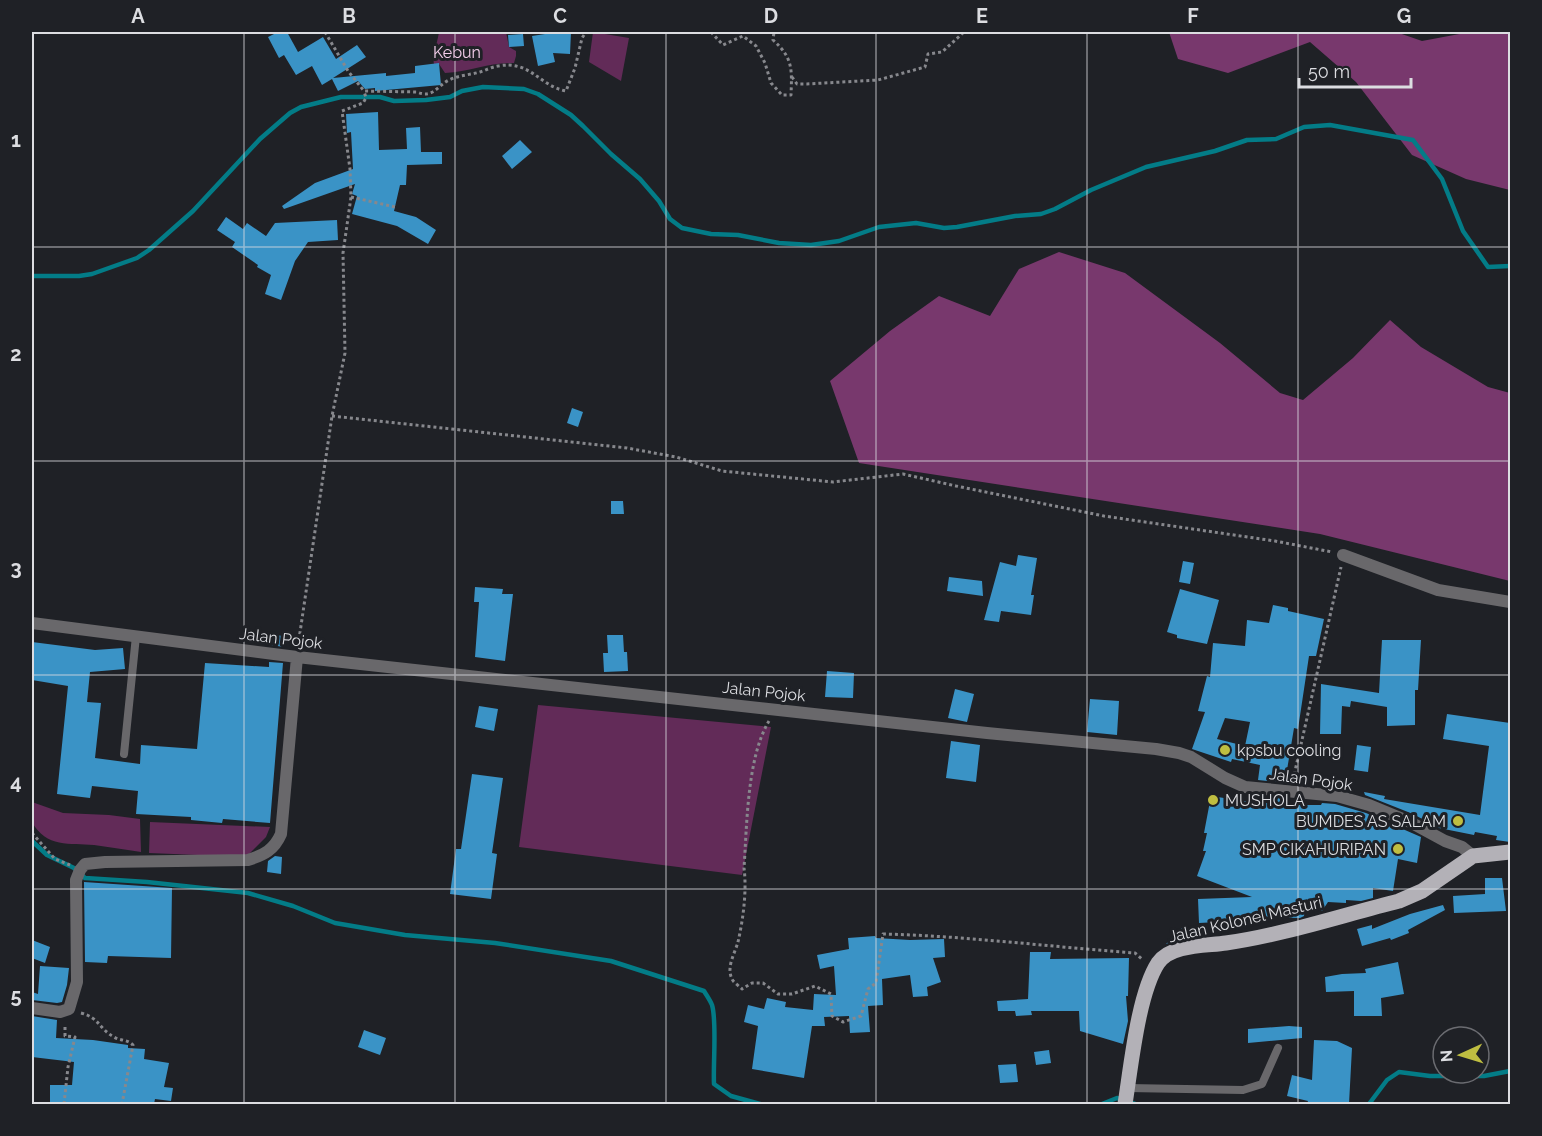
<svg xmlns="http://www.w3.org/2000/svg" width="1542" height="1136" font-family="Raleway,sans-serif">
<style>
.green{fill:#622b58}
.forest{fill:#78386d}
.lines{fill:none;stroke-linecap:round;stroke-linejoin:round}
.stream{stroke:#037c87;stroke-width:4.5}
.building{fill:#3a93c6;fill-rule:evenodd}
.path{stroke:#87888d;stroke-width:3;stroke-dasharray:3 3;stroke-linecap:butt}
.lane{stroke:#69686b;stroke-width:8}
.street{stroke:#69686b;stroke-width:12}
.primary{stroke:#b3b1b7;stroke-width:15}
.grid{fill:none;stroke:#dcdde1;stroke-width:1.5;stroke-opacity:0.55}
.poi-dot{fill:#bfbe41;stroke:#1f2126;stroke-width:2}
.labels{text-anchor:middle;stroke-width:6;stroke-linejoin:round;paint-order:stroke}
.park-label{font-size:16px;fill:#f4ceeb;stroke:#1f2126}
.street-label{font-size:16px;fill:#dcdde1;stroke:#1f2126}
.poi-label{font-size:16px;fill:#dcdde1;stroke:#1f2126;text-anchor:start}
.neatline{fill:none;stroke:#dcdde1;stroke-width:2}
.grid-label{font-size:20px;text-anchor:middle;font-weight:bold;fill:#dcdde1}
</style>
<rect width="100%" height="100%" fill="#1f2126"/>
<path class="green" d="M 439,32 L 506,32 L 509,47 L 516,51 L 516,56 L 514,63 C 488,62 470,72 445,73 L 439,64 L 434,64 C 432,57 438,40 439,32 Z
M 593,32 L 629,38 L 621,81 L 589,62 Z
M 538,705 L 771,727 L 742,875 L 519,847 Z
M 32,802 L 63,813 L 109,815 L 140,819 L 141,852 C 126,850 110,847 94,845 C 70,843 46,848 32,822 Z
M 150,822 L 270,827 L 266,837 L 246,857 L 149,853 Z"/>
<path class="forest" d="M 1169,32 L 1396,32 L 1422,41 L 1470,32 L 1510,32 L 1510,190 L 1466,179 L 1412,155 L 1356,82 L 1310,42 L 1228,73 L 1178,59 Z
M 1059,252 L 1125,273 L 1220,343 L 1280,393 L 1303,400 L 1353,358 L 1390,320 L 1421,347 L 1488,387 L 1510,393 L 1510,581 L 1320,534 L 859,463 L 830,381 L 890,331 L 939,296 L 990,316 L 1019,269 Z"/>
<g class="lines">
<path class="stream" d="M 32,276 L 79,276 L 92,274 L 137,258 L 149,250 L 193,211 L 260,139 L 290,113 L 301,107 L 341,97 L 380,97 L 394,101 L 426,100 L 450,97 L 462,91 L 483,87 L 524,89 L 538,94 L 571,115 L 583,126 L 611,154 L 640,179 L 659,201 L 670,219 L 682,228 L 711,234 L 738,235 L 779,243 L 811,245 L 839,241 L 879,227 L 916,223 L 944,228 L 957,227 L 1015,216 L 1041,214 L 1055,209 L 1091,190 L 1146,167 L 1215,151 L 1247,140 L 1276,139 L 1304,127 L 1330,125 L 1413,140 L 1442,179 L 1463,231 L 1488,267 L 1510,266
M 32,841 L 47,855 L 74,868 L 85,878 L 147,882 L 248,893 L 293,906 L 335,923 L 405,935 L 495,943 L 611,961 L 704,991 C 707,996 710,1000 712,1005 C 717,1021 713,1063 714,1084 L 731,1096 L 760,1104
M 1102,1104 L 1117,1098 L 1135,1104
M 1369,1104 L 1387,1080 L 1399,1072 L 1430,1076 L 1484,1076 L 1510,1071"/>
</g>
<path class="building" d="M 278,32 L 287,32 L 298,52 L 323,37 L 336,59 L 357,45 L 366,57 L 333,78 L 386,73 L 386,76 L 415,73 L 415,66 L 439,63 L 441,85 L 375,91 L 375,88 L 365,89 L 358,81 L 338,91 L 332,79 L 322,85 L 312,66 L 296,75 L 284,55 L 279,58 L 268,37 Z
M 558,32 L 571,32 L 570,54 L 553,53 L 555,62 L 538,66 L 532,36 Z
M 523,34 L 524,46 L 509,47 L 508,35 Z
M 378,112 L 379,150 L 407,149 L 406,128 L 420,127 L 421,152 L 442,152 L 442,164 L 407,165 L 406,185 L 400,185 L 394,211 L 416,217 L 436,230 L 428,244 L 397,226 L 352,214 L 357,196 L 352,194 L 355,184 L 284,209 L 282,206 L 315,183 L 353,169 L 351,132 L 347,133 L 346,114 Z
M 520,140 L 532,152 L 512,169 L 502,156 Z
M 226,217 L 243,229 L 247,223 L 266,236 L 275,223 L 337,220 L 338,240 L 308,242 L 295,261 L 281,300 L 265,294 L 271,275 L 257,267 L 258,265 L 232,247 L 235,242 L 217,230 Z
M 572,408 L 583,412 L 578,427 L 567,423 Z
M 611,501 L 623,501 L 624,514 L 611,514 Z
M 1018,555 L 1037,558 L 1031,595 L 1034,595 L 1031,615 L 1001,611 L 999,622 L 984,620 L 1000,562 L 1016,566 Z
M 1183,561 L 1194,563 L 1190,584 L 1179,582 Z
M 949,577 L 982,581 L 983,596 L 947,591 Z
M 475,587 L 503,589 L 502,594 L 513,594 L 505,661 L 475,657 L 479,602 L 474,602 Z
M 1180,589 L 1219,600 L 1207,644 L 1177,638 L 1177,635 L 1167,632 Z
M 1273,605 L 1288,608 L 1288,611 L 1324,619 L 1316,656 L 1309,656 L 1298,729 L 1294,728 L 1286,776 L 1288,777 L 1288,783 L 1258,780 L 1260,765 L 1232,759 L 1231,762 L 1192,749 L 1205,712 L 1198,711 L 1207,676 L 1210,677 L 1213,643 L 1245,646 L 1247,620 L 1269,623 ZM 1225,718 L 1250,722 L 1245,746 L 1217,739 Z
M 272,635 L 285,636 L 284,647 L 271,645 Z
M 607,635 L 623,635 L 624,652 L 627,652 L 628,671 L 604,672 L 603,653 L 608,653 Z
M 1382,640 L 1421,640 L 1418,690 L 1415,690 L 1415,725 L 1387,726 L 1387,707 L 1351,701 L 1350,707 L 1342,706 L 1341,734 L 1320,734 L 1321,684 L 1379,693 Z
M 32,642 L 95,650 L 123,648 L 125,669 L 90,672 L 87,702 L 101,703 L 95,758 L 140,764 L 141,745 L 197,749 L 205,663 L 269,667 L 269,662 L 283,663 L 270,823 L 223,819 L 222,823 L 191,820 L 191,817 L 136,814 L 138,791 L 92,786 L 90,798 L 57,794 L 68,686 L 32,680 Z
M 827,671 L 854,673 L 853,698 L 825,697 Z
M 955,689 L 974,694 L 967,722 L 948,718 Z
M 1090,699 L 1119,701 L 1117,735 L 1087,732 Z
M 479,706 L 498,709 L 494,731 L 475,727 Z
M 1447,714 L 1510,723 L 1509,791 L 1510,791 L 1510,842 L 1496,840 L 1497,836 L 1475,832 L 1474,835 L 1439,828 L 1413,814 L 1365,795 L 1364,792 L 1385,796 L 1384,799 L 1480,815 L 1489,746 L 1443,739 Z
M 951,741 L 980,745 L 976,782 L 946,778 Z
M 1357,745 L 1371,747 L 1368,772 L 1354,770 Z
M 472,774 L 503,778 L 492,853 L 497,854 L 491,899 L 450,894 L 456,849 L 461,849 Z
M 1211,796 L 1257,803 L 1257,796 L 1287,799 L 1286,805 L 1321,805 L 1322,803 L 1335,804 L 1366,813 L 1421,837 L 1417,863 L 1398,859 L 1393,891 L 1373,888 L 1373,898 L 1361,901 L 1346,900 L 1346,903 L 1328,902 L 1322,911 L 1306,899 L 1304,916 L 1300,918 L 1253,917 L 1236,919 L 1236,921 L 1199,923 L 1198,899 L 1252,897 L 1197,876 L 1206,851 L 1203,851 L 1207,833 L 1204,833 Z
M 275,856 L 282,857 L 281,874 L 267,872 L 268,861 Z
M 1485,878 L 1502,878 L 1506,911 L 1454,913 L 1453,896 L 1485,894 Z
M 84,882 L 172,888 L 171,958 L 108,956 L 107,963 L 85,962 Z
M 1443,905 L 1445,910 L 1408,930 L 1409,933 L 1391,940 L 1390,938 L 1362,946 L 1357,929 L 1372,925 L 1372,929 L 1410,914 Z
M 1183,927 L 1189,937 L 1166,944 Z
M 875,936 L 876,938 L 910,940 L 944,939 L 945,957 L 933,958 L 941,982 L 927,987 L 928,996 L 913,997 L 910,975 L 882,979 L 883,1005 L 868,1006 L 870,1032 L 850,1033 L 849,1016 L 824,1017 L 825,1026 L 812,1026 L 804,1078 L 752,1069 L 758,1026 L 744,1022 L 748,1005 L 764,1009 L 767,998 L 786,1002 L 785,1007 L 813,1010 L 814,994 L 836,995 L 834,966 L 820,969 L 817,955 L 849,949 L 848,938 Z
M 32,940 L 50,947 L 45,963 L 32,958 Z
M 1030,952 L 1051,952 L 1050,959 L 1129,958 L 1128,996 L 1126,996 L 1128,1021 L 1123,1044 L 1080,1031 L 1079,1011 L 1031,1011 L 1032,1015 L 1016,1016 L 1015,1011 L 998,1011 L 997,1001 L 1028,999 Z
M 1398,962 L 1404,994 L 1381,998 L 1382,1016 L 1354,1016 L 1354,991 L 1326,992 L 1325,977 L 1342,974 L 1366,973 L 1365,969 Z
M 40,966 L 69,968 L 67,985 L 62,1002 L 57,1003 L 32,1000 L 32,992 L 38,994 Z
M 32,1016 L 57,1020 L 56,1038 L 93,1040 L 128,1045 L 128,1048 L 145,1049 L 144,1059 L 169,1063 L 164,1087 L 173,1088 L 171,1101 L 155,1099 L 154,1104 L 50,1104 L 50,1085 L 72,1085 L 74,1062 L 32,1057 Z
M 1289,1026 L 1302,1027 L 1302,1038 L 1248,1043 L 1248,1029 Z
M 364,1030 L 386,1038 L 380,1055 L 358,1047 Z
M 1314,1040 L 1337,1041 L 1352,1048 L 1349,1104 L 1307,1104 L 1308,1101 L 1287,1096 L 1292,1075 L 1312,1080 Z
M 1049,1050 L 1051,1063 L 1036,1065 L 1034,1052 Z
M 1016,1064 L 1018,1082 L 1000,1083 L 998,1065 Z"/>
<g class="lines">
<path class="path" d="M 325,32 L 348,71 L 364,91 L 417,92 C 433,99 438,85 449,80 C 459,75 470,75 480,72 C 486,70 492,67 498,66 C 531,60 539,86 566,91 L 575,68 L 582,38 L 586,32
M 711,32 L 723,45 L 743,36 L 756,46 L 765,63 L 771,83 L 782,95 L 791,95 C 792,69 793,58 773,40 L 774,32
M 792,77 L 797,84 L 807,84 L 878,80 L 925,67 L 928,54 L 942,52 L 964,32
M 351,197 L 395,207
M 332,416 L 627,448 L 676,457 L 722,471 L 833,482 L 903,474 L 956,486 L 1104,516 L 1275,541 L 1332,552
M 298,646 L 332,416 L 345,353 L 343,253 L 351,197 L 350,169 L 342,111 L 363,103 L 366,98 L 364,91
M 769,721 C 747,757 747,825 744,868 C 747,891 743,920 738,942 C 735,953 726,967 732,979 C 733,982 739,986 742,989 L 752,983 L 763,983 L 778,994 L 792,994 L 815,986 L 831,994 L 832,1016 L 843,1022 L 861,1016 L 868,989 L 876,983 L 883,934 C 967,936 1051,947 1135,953 L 1143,960
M 1293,780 L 1341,567
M 32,833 L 55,859 L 70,865
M 81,1013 C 100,1018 99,1029 114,1037 C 120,1041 127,1039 133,1045 L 122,1104
M 57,1104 L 58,1104
M 64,1104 L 68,1067 L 75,1037 L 65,1036 L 65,1024"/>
<path class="lane" d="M 124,754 L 136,636
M 1128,1088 L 1243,1090 L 1262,1084 L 1278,1048"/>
<path class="street" d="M 1343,555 L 1438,590 L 1510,602
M 32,623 L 297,657 L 987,733 L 1156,749 L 1179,753 L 1191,757 L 1225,778 L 1245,787 L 1337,796 L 1369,805 L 1410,822 L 1445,841 L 1462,847 L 1473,856
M 32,1008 L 60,1012 L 69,1009 L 77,982 L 76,880 L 80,870 L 85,864 L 105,862 L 248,860 C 264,855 274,850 281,834 L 297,657"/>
<path class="primary" d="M 1125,1104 C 1131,1067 1138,994 1158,963 C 1171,944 1206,946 1226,943 C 1283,935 1343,915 1399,901 L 1422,891 L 1473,856 L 1510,852"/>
</g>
<path class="grid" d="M 244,32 L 244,1104M 455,32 L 455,1104M 666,32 L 666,1104M 876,32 L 876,1104M 1087,32 L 1087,1104M 1298,32 L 1298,1104M 32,247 L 1510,247M 32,461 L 1510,461M 32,675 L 1510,675M 32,889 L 1510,889"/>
<g class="poi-dot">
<circle cx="1225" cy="750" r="6"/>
<circle cx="1213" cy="800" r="6"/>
<circle cx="1458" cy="821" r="6"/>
<circle cx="1398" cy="849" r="6"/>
</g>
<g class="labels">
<g class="park-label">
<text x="457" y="58">Kebun</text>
</g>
<g class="street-label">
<text transform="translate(281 638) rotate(7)" y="6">Jalan Pojok</text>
<text transform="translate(764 691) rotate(6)" y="6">Jalan Pojok</text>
<text transform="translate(1311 779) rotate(8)" y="6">Jalan Pojok</text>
<text transform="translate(1245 919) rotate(-13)" y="6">Jalan Kolonel Masturi</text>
</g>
<g class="poi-label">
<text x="1237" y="756">kpsbu cooling</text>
<text x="1225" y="806">MUSHOLA</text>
<text x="1446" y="827" text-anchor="end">BUMDES AS SALAM</text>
<text x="1386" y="855" text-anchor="end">SMP CIKAHURIPAN</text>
</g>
</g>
<rect width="1542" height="1136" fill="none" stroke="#1f2126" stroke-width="66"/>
<g transform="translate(1461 1055) rotate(266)"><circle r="28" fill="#1f2126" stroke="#6b6c71" stroke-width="1.5"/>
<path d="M0-4.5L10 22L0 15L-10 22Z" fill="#bfbe41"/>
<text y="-9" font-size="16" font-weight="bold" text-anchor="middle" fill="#dcdde1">N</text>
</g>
<path d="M1299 78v9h112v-9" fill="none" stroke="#dcdde1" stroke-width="3"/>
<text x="1308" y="78" font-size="18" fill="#dcdde1" stroke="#1f2126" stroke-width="4.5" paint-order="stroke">50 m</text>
<rect x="33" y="33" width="1476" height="1070" class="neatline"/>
<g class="grid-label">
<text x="138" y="23">A</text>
<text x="349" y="23">B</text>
<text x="560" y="23">C</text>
<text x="771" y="23">D</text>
<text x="982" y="23">E</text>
<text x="1193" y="23">F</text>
<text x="1404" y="23">G</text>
<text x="16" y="147">1</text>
<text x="16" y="361">2</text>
<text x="16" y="575">3</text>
<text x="16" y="789">4</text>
<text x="16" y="1003">5</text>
</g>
</svg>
